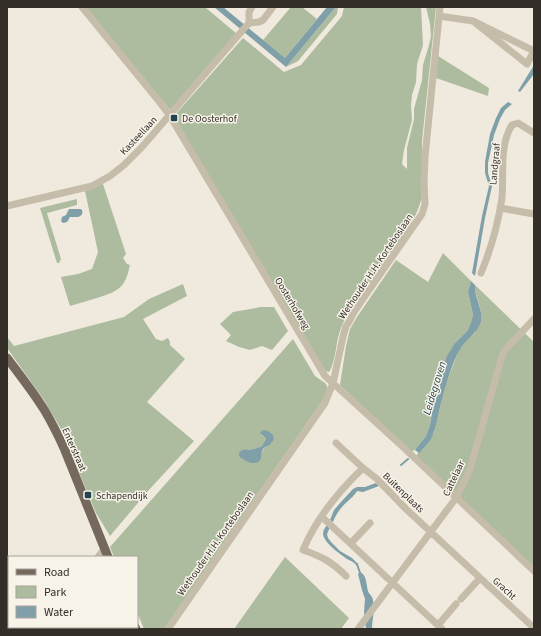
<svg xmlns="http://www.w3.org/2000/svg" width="541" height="636" font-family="'Source Sans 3',sans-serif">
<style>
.green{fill:#adbc9f;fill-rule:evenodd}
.water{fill:#7f9fa9}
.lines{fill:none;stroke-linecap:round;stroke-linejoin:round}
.stream{stroke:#7f9fa9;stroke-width:2}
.minor{stroke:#c6bcaa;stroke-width:7}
.major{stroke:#74695c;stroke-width:9}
.poi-dot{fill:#234550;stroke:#f7f3e9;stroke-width:1.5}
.labels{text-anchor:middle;stroke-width:3;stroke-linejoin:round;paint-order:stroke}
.poi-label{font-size:10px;fill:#342e29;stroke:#f7f3e9;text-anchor:start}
.street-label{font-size:10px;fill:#342e29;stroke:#f7f3e9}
.water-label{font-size:11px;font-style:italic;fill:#234550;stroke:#f7f3e9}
</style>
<rect width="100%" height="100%" fill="#efeadd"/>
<path class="green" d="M 85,7 L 205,7 L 237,34 L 171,111 Z
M 291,7 L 302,7 L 317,19 L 285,58 L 263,40 Z
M 334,7 L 338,7 L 337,14 L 298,61 L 286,67 L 335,8 Z
M 344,7 L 421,7 L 423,45 L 417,64 L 416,82 L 412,95 L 411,105 L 412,120 L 404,150 L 402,164 L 407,169 L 407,148 L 414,119 L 414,109 L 422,80 L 423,65 L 429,45 L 431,36 L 430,24 L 426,7 L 436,7 L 422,141 L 422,196 C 417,220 400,241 386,261 C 372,280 358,300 345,319 C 343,323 341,327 340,331 C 336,342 335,365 329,372 L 325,371 L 218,198 L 174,116 L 243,38 L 284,72 L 301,65 L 342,16 Z
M 438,56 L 489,88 L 488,96 L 436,78 Z
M 103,184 L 126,254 L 123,258 L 127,264 L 130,265 C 125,288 119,291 97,298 C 88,301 79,303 70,306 L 61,277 L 78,274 L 92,269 L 98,252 L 85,191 Z
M 77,199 L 77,205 L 47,213 L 61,259 L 59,263 L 57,263 L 40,208 Z
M 443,253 L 471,281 L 468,292 L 473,315 L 471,322 L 468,330 L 455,343 L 432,409 L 430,425 L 426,436 L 415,450 L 410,452 L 340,385 L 346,346 L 350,329 L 357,317 L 396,260 L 428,282 Z
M 183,284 L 187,296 L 143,319 L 156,339 L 162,341 L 168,338 L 170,342 L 170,345 L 185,359 L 147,402 L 194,441 L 148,491 L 110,536 L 96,513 L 61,429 L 44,400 L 7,348 L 7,337 L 14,346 L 124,317 L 149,299 Z
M 475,285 L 534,342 L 534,569 L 416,457 L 418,453 L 434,433 L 446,383 L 459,350 L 464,342 L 475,333 L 481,315 L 480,307 L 475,290 Z
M 261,307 L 274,307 L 288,331 L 272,350 L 262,346 L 250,350 L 239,347 L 226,341 L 231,335 L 220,324 L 233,312 Z
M 293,339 L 315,376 L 325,383 L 327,386 L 328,391 L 325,397 L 164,629 L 144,629 L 137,612 L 137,557 L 114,557 L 110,547 ZM 261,435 L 273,440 C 267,445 262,448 261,457 L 247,449 L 254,449 L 262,446 L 266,439 L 264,436 Z
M 285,557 L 349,618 L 341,629 L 234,629 Z
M 42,627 L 119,627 L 120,629 L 40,629 Z"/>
<path class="water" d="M 214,7 L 223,7 L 285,58 L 327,7 L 335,8 L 286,67 Z
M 534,65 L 534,74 L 520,92 L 518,91 Z
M 508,102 L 512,104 L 505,110 L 500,119 L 494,135 L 488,163 L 488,173 L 492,186 L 485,218 L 475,276 L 472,273 L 482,216 L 489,186 L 485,173 L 485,162 L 490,134 L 496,118 L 501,108 Z
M 69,209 L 81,209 C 84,212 82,216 78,217 L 70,217 L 67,222 L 63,223 L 61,221 L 62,217 L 66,215 Z
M 471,281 L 475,285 C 474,298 485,311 480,324 C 476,335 464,340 459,351 C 451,366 446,384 442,400 C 438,413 437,427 431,439 C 428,444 423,448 419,453 L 415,450 L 426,436 L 430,425 L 435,393 L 447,356 L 455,343 L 468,330 L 471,322 L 473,315 L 468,292 Z
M 264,430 C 270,431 278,437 271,443 C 269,446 265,446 263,449 C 261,452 262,455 261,458 C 258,468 244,461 239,456 L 239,453 L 242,450 L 254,449 L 262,446 L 266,439 L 264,436 L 260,433 L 262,431 Z
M 376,483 L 379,486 L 363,492 L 357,491 C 354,496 352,497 348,501 C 341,507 336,514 333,522 L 330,520 L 334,510 L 341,502 L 353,489 L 357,487 L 365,487 Z
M 327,525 L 330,527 L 327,534 L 328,538 L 331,542 L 340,551 L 352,558 L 358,564 L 358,566 L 357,566 C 354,562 351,561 347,559 C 340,554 324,543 323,534 C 323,530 325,528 327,525 Z
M 360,572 C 367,575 366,584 368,591 C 369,594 370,594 372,597 C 376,607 372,619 372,629 L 366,629 L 364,612 L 365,599 L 362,590 L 358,574 Z"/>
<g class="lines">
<path class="stream" d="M 401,465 L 408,459
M 357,564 L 360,573"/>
<path class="minor" d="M 82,7 L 158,100 L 170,116 L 325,376 L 403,447 L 534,571
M 439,16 L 473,21 L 527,64 L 534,51 L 473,21
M 249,23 L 259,22 L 263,20 L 273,7
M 7,206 L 92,186 L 110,176 L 124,165 L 142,147 L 242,31 L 249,23 L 249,12 L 252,7
M 500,208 L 534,214
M 481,273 C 491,249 498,224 502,198 C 504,174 499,145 512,125 L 518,123 L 534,133
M 336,443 L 363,468 L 377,479 L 406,509 L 534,628
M 322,517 L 442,629
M 351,543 L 370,523
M 98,557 L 104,549
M 7,571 L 9,575
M 346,576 C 332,562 323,557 303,550 C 316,519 339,491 363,468
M 461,599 L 480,578
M 438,625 L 456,604
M 36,629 L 38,627
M 168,629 L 325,403 L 333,383 L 343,337 L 346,326 L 349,322 L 354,312 L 367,293 L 422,214 L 425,204 L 424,181 L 425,157 L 440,7
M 358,629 L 456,498 L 470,469 L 502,356 L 505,350 L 534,319"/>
<path class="major" d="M 7,358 C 20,375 34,393 45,411 C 52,423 58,435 64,448 L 108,557
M 135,627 L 136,629"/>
</g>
<g class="poi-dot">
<rect x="170" y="114" width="8" height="8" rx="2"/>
<rect x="84" y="491" width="8" height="8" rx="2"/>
</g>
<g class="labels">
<g class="poi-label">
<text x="182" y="122">De Oosterhof</text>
<text x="96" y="499">Schapendijk</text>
</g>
<g class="street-label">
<text transform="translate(138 135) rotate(-47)" y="4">Kasteellaan</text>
<text transform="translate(494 164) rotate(-85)" y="4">Landgraaf</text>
<text transform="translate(375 266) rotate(-56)" y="4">Wethouder H.H. Korteboslaan</text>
<text transform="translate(293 303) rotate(59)" y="4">Oosterhofweg</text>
<text transform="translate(75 449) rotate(66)" y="4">Enterstraat</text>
<text transform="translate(453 478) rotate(-65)" y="4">Cattelaar</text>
<text transform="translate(404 492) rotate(44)" y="4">Buitenplaats</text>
<text transform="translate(215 543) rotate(-55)" y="4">Wethouder H.H. Korteboslaan</text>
<text transform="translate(505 588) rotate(43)" y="4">Gracht</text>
</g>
<g class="water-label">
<text transform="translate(434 388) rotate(-73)" y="4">Leidegraven</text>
</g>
</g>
<rect width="541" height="636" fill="none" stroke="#342e29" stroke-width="16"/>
<rect x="8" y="556" width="130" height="72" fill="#f7f3e9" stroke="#a9a49c"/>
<rect x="16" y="569" width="20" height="6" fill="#74695c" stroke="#a9a49c"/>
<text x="44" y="576" font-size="12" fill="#342e29">Road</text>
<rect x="16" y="586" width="20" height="12" fill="#adbc9f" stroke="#a9a49c"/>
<text x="44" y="596" font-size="12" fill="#342e29">Park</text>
<rect x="16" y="606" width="20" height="12" fill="#7f9fa9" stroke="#a9a49c"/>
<text x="44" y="616" font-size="12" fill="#342e29">Water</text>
</svg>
